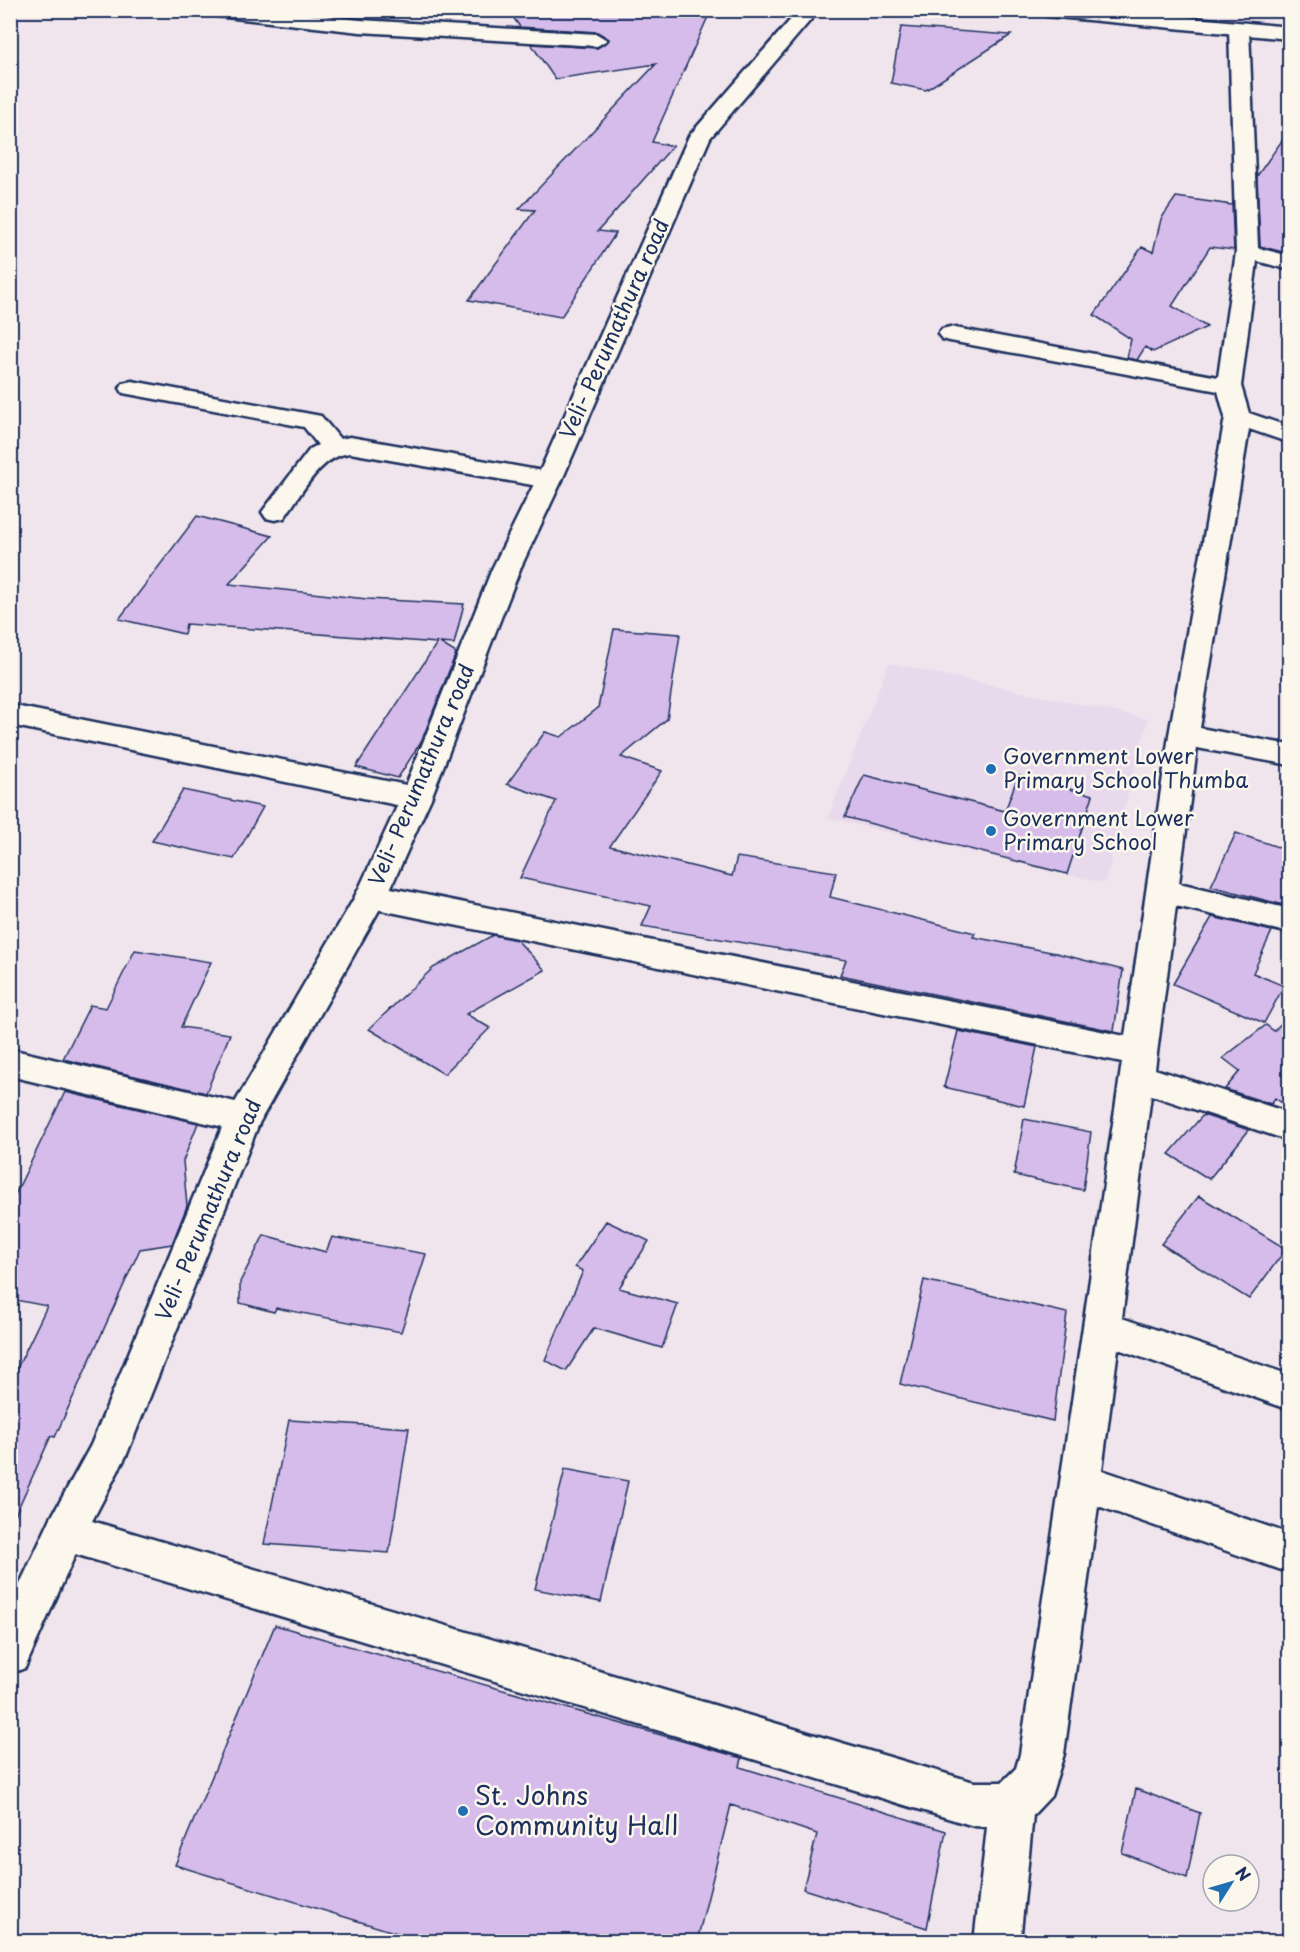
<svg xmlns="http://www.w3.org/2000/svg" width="1300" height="1952" font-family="'Playpen Sans',sans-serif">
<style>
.built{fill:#e8d9ec}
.building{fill:#d6bceb;stroke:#1b2f5e;stroke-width:1.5}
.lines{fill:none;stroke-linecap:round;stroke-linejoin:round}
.street-casing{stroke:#1b2f5e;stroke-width:5}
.secondary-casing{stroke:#1b2f5e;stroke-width:5}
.street{fill:#fbf7ec;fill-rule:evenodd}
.secondary{fill:#fbf7ec;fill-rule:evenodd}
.poi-dot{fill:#1f6fb2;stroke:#fbf7ec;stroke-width:2}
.labels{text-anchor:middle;stroke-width:5;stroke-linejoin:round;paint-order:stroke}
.street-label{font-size:21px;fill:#1b2f5e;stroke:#fbf7ec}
.poi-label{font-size:21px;fill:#1b2f5e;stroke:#fbf7ec;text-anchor:start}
.near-poi-label{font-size:26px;fill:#1b2f5e;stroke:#fbf7ec;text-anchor:start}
</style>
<rect width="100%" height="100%" fill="#f0e5ec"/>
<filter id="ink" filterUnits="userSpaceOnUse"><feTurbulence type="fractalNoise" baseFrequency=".0167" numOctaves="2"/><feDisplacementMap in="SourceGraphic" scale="12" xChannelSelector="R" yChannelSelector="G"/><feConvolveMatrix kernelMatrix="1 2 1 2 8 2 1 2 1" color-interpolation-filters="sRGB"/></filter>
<g filter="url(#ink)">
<path class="built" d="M 889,663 L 1148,719 L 1105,883 L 828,818 Z"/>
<path class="building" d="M 508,10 L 711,10 L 652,142 L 673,146 L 598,231 L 616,233 L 561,317 L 469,300 L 535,210 L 519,209 L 656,64 L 555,79 L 531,44 L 597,48 L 609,39 L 597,32 L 520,27 Z
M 901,27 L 1011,35 L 926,90 L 891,83 Z
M 1290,129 L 1290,254 L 1260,246 L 1257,176 Z
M 1176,197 L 1232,205 L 1234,250 L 1210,247 L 1172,306 L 1207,327 L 1153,352 L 1145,347 L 1137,360 L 1127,358 L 1131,339 L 1094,315 L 1142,247 L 1153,252 L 1161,219 Z
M 197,516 L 272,536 L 229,584 L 367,599 L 464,604 L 454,644 L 440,643 L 456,653 L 422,740 L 398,778 L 356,767 L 437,643 L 186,624 L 184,634 L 119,619 Z
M 614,629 L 680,634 L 667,719 L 621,757 L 662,771 L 610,846 L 732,876 L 737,857 L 836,872 L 830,897 L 975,933 L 973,937 L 1056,953 L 1123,970 L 1114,1031 L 840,975 L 846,960 L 642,926 L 651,906 L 520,878 L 556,801 L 507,784 L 545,732 L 561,737 L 598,708 Z
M 864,775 L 1005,811 L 1018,776 L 1093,795 L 1067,874 L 845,817 Z
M 183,790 L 263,807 L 234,859 L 152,841 Z
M 1236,833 L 1290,851 L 1290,894 L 1284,905 L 1211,886 Z
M 1212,917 L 1272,931 L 1253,973 L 1284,986 L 1264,1023 L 1173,984 Z
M 493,935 L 517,940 L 545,970 L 466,1014 L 490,1028 L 444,1074 L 369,1029 L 433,968 Z
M 135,950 L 211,962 L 181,1027 L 230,1034 L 206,1093 L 63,1059 L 90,1005 L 106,1008 Z
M 1290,1014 L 1290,1109 L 1275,1098 L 1271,1104 L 1225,1089 L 1240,1071 L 1223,1058 L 1266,1025 L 1274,1031 Z
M 958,1031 L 1037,1047 L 1024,1106 L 944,1087 Z
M 65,1092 L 198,1123 L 183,1161 L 187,1206 L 172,1244 L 140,1249 L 55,1437 L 51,1436 L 10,1526 L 10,1383 L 47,1306 L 10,1299 L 10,1205 Z
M 1203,1115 L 1249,1130 L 1209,1179 L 1169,1154 Z
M 1024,1119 L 1091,1132 L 1083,1190 L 1014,1175 Z
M 1199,1196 L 1286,1249 L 1249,1299 L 1161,1244 Z
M 606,1221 L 649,1241 L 619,1288 L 678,1304 L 662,1348 L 594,1328 L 566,1371 L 545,1360 L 583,1271 L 575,1267 Z
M 264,1235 L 326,1252 L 332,1237 L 426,1254 L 401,1332 L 276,1308 L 274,1312 L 240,1303 L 240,1282 Z
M 924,1280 L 1067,1313 L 1053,1421 L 900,1384 Z
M 289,1420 L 409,1428 L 389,1553 L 264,1544 Z
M 565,1469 L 628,1481 L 601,1602 L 535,1589 Z
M 275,1625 L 742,1758 L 740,1767 L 946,1831 L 927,1928 L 803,1889 L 817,1834 L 731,1805 L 697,1941 L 423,1941 L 175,1865 Z
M 1136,1789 L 1200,1813 L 1187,1878 L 1122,1853 Z"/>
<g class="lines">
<g class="street-casing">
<path id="street" d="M 207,10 L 273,10 L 360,20 L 597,34 L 607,40 L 597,46 L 360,32 L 216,16 Z
M 1239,23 L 1249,29 L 1258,248 L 1290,256 L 1290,270 L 1257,261 L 1241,386 L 1249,413 L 1290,427 L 1290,443 L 1249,429 L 1200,728 L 1290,745 L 1290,765 L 1197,748 L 1179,883 L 1290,909 L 1290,933 L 1176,906 L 1155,1069 L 1290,1113 L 1290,1141 L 1151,1095 L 1122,1318 L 1290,1375 L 1290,1410 L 1118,1349 L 1102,1470 L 1290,1534 L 1290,1573 L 1098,1506 L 1064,1754 L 1051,1796 L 1033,1815 L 1020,1942 L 974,1942 L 987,1827 L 974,1826 L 65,1551 L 51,1546 L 45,1532 L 51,1518 L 65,1513 L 974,1782 L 1002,1782 L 1016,1768 L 1020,1754 L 1122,1062 L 371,908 L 360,904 L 355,896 L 360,888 L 371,884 L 1125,1036 L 1169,735 L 1225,417 L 1218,391 L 950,341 L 942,339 L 938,334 L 942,329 L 950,327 L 1218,377 L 1236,252 L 1229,29 Z
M 132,381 L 321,416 L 340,439 L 350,437 L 549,472 L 558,474 L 562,480 L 558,486 L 549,488 L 350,453 C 319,456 302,494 284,518 L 275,520 L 266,518 L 262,512 L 310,449 L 318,445 L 304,427 L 123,393 L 120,388 L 123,383 Z
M 10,705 L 416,787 L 427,790 L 431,798 L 427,806 L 416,809 L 10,725 Z
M 10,1049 L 244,1104 L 256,1108 L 262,1118 L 256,1128 L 244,1132 L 10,1076 Z"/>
</g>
<g class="secondary-casing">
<path id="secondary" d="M 799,10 L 819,10 L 710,138 L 562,480 L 520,569 L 431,798 L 387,896 L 260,1121 L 127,1454 L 79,1546 L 25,1668 L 10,1674 L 10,1605 L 51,1518 L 91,1445 L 226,1118 L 356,895 L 401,798 L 492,569 L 536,480 L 689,136 Z
M 1037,10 L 1113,10 L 1290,27 L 1290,39 L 1046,16 Z"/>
</g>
<use href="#street" class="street"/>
<use href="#secondary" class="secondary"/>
</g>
</g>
<g class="poi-dot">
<circle cx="991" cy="769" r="6"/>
<circle cx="991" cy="831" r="6"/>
<circle cx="463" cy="1811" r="6"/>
</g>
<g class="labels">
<g class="street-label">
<text transform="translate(615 329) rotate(-66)" y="7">Veli- Perumathura road</text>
<text transform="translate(422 775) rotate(-67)" y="7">Veli- Perumathura road</text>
<text transform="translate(209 1210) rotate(-67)" y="7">Veli- Perumathura road</text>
</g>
<g class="poi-label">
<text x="1003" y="764">Government Lower<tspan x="1003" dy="24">Primary School Thumba</tspan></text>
<text x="1003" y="826">Government Lower<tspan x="1003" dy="24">Primary School</tspan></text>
</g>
<g class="near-poi-label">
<text x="475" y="1805">St. Johns<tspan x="475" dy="30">Community Hall</tspan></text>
</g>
</g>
<rect width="1300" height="1952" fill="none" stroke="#fbf7ec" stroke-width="36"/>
<rect x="18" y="18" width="1264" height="1916" fill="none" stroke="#1b2f5e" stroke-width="2" filter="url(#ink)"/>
<g transform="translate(1231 1883) rotate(53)"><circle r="28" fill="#fbf7ec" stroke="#a1a7b3" stroke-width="1.5"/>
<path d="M0-4.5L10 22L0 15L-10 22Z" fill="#1f6fb2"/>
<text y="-9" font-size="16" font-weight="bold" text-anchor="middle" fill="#1b2f5e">N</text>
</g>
</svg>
